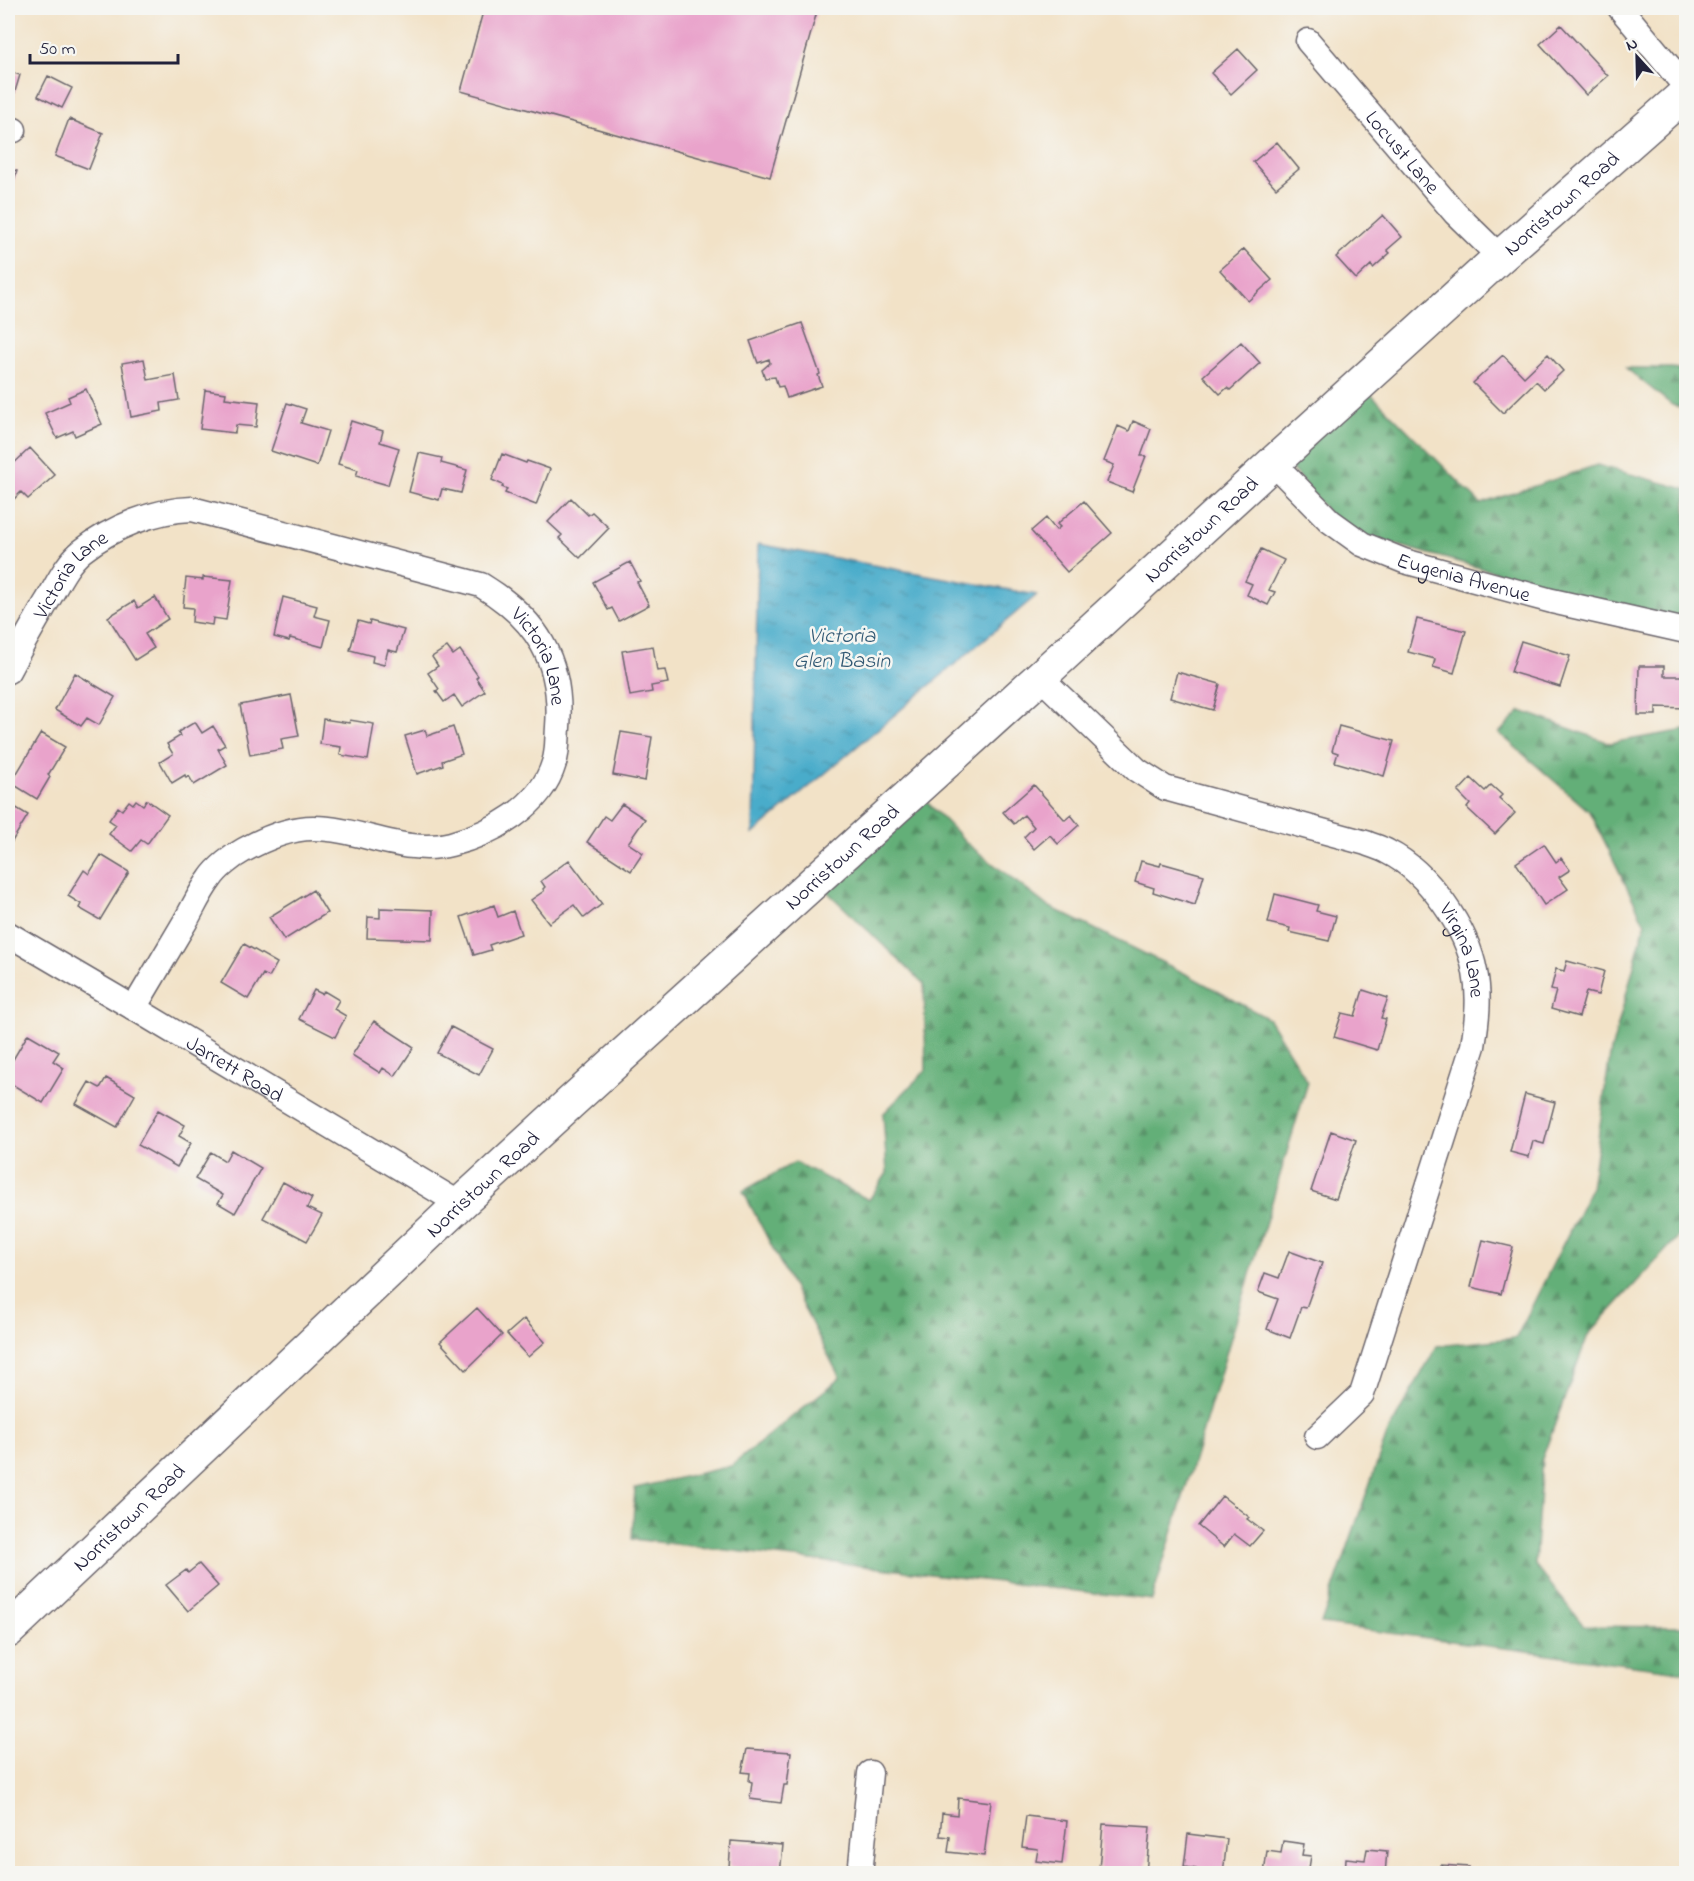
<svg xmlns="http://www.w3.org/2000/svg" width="1694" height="1881" font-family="'Indie Flower',sans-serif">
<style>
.forest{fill:url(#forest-firs);stroke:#43685a;stroke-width:1.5}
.water{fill:url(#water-ripples);stroke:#366782;stroke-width:1.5}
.building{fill:#e9a3cb}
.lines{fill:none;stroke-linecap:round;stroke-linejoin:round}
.minor-casing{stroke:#6b656c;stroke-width:27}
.secondary-casing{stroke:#6b656c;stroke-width:36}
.minor{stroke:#fff;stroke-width:24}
.secondary{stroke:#fff;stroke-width:33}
.labels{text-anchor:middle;stroke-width:5;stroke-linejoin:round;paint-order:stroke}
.street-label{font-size:21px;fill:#22223b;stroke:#f6f6f2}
.water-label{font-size:22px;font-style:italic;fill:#325974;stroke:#f6f6f2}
</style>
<defs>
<pattern id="forest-firs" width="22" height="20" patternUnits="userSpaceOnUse" patternTransform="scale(1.5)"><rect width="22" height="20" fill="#64af78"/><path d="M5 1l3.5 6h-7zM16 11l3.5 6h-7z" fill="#528e64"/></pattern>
<pattern id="water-ripples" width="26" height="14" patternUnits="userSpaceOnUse" patternTransform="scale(1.5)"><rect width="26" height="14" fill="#4aacca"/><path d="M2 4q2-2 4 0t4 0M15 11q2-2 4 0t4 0" fill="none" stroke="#3d8ca5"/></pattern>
</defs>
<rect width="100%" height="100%" fill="#f6f6f2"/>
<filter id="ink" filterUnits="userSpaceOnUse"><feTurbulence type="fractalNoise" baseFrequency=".0167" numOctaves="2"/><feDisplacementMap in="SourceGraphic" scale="12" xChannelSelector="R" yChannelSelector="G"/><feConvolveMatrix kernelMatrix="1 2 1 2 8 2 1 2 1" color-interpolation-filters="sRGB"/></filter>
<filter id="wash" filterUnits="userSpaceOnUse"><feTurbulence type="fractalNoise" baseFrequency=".008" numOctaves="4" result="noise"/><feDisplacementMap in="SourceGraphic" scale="24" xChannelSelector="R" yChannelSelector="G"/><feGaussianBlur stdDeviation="1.35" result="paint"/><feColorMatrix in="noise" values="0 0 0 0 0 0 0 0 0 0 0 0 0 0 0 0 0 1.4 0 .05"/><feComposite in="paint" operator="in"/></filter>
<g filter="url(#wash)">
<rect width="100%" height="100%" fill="#f2e2c7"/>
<path class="forest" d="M 1626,368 L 1672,368 L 1686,370 L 1686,409 L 1672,405 Z
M 1361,384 L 1481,504 L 1597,465 L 1686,489 L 1686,625 L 1343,530 L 1281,456 Z
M 1521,711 L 1610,743 L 1686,730 L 1686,1233 L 1680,1235 L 1588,1335 L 1542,1459 L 1535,1565 L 1584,1626 L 1686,1627 L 1686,1672 L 1321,1624 L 1387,1434 L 1437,1346 L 1516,1338 L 1591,1188 L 1610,1055 L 1645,924 L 1590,812 L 1499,733 Z
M 915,790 L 969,845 L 1046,905 L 1188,975 L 1269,1019 L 1308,1082 L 1152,1600 L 632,1539 L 635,1488 L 731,1466 L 840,1378 L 743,1191 L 795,1162 L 869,1200 L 887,1173 L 883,1114 L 926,1070 L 924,984 L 816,881 Z"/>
<path class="water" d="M 758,544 L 1037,595 L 753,834 Z"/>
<g id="blocks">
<path class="building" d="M 484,8 L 818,8 L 770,177 L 461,91 Z
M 1561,25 L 1608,76 L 1586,95 L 1540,44 Z
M 1238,49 L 1257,70 L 1231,94 L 1211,73 Z
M 8,71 L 20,75 L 10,108 L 8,107 Z
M 48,76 L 72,88 L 62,108 L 38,96 Z
M 69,119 L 103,133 L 89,169 L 55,156 Z
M 1277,142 L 1299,169 L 1276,188 L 1253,162 Z
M 8,168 L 17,171 L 8,198 Z
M 1383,215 L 1402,237 L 1387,250 L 1390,253 L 1373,268 L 1371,265 L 1356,279 L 1336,257 Z
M 1244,249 L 1272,280 L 1248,301 L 1220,270 Z
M 802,323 L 820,374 L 818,375 L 822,386 L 787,398 L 783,386 L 778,387 L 775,377 L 765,378 L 762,370 L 770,363 L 769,359 L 758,363 L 750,341 Z
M 1241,342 L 1260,363 L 1230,390 L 1227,388 L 1220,394 L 1203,376 Z
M 1548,354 L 1563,371 L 1544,389 L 1536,381 L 1503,413 L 1473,383 L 1503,355 L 1524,377 Z
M 144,359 L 148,380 L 175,375 L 179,400 L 161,403 L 162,411 L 131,417 L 122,363 Z
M 86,389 L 102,424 L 75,436 L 73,431 L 57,438 L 45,413 L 70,402 L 68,397 Z
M 205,390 L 226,393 L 225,398 L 259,402 L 256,427 L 236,425 L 235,433 L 200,429 Z
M 287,403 L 306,409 L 301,423 L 328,431 L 317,466 L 271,451 Z
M 351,421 L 383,431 L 380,442 L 399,448 L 388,485 L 356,476 L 358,470 L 338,464 Z
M 1133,421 L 1151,429 L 1141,456 L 1146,456 L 1132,492 L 1107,482 L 1114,465 L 1104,461 L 1118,426 L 1129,431 Z
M 30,448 L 55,475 L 28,499 L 21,492 L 10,503 L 8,500 L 8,469 Z
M 419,453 L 442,458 L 441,463 L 467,470 L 461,493 L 442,489 L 439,500 L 409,492 Z
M 502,454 L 526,463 L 527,461 L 550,469 L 536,505 L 505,493 L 507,489 L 502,487 L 503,485 L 492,480 Z
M 571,498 L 588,515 L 592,512 L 609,528 L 580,558 L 559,538 L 562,535 L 548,522 Z
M 1084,501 L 1112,533 L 1067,572 L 1031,531 L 1046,518 L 1056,530 L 1060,527 L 1057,524 Z
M 1261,549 L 1284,560 L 1269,590 L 1275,592 L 1268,605 L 1247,595 L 1252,584 L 1245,581 Z
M 630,562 L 640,581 L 637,582 L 649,605 L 619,621 L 612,608 L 608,610 L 593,582 Z
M 203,577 L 232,580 L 226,620 L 213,618 L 212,625 L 192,622 L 193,608 L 183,607 L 186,578 L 203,580 Z
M 155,597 L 168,619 L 145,634 L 154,648 L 135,660 L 108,617 L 134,601 L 138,608 Z
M 283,597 L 317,606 L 314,616 L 330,620 L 323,647 L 290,638 L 289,641 L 274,637 Z
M 1417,619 L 1466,631 L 1454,673 L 1433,667 L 1435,659 L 1408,652 Z
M 358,621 L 369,624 L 370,621 L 404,630 L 397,652 L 388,650 L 384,665 L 372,662 L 373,656 L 350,650 Z
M 1521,641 L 1570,656 L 1560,687 L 1511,672 Z
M 653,646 L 657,671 L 665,670 L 668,683 L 651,686 L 652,692 L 630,696 L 622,651 Z
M 447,647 L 453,655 L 460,650 L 478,676 L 476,678 L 485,691 L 462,707 L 454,695 L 444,702 L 436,691 L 439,689 L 428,673 L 438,666 L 432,657 Z
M 1639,666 L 1664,666 L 1664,676 L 1686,676 L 1686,708 L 1656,707 L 1656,715 L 1638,715 Z
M 1177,672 L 1220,684 L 1213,710 L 1170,698 Z
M 75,673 L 115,697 L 99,725 L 87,718 L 81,726 L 55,710 Z
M 291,695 L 299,736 L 281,739 L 283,749 L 250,755 L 240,705 Z
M 323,719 L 349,723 L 350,720 L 374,724 L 368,760 L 340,755 L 341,747 L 320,744 Z
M 195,722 L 202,733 L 213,726 L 225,745 L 218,749 L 227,765 L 194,785 L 189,776 L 186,778 L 185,775 L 172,783 L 160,762 L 173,754 L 167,744 L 180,736 L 178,732 Z
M 1339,726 L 1394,741 L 1384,776 L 1335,762 L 1338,753 L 1332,751 Z
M 453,727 L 462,754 L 442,761 L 443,765 L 417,774 L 405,736 L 425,730 L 427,736 Z
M 621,732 L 652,737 L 645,781 L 613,775 Z
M 41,733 L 65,747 L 48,775 L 50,777 L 37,799 L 11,783 Z
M 1471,778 L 1485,791 L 1491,785 L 1502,795 L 1499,798 L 1515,813 L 1495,834 L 1467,808 L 1470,804 L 1458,792 Z
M 1034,785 L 1065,820 L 1071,815 L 1079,825 L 1058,844 L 1050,835 L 1034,849 L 1024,837 L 1034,827 L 1024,815 L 1014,824 L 1003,812 Z
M 136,800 L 143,805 L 147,800 L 168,815 L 147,844 L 141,840 L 132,851 L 109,834 L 116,825 L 109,820 L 118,807 L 122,810 L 129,801 L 133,804 Z
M 8,803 L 28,815 L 8,848 Z
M 622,804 L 645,819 L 628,843 L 643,853 L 631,871 L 587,842 L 604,816 L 610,820 Z
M 1544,844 L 1556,862 L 1561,858 L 1570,870 L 1559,877 L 1568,889 L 1544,905 L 1516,863 Z
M 101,855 L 129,872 L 100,920 L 79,908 L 81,904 L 68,896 L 84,870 L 89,874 Z
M 569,860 L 602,904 L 584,918 L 574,905 L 549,923 L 531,900 L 544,891 L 543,889 L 545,887 L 541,881 Z
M 1141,861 L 1160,866 L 1161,863 L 1204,875 L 1195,905 L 1153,892 L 1154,888 L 1135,882 Z
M 313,890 L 327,913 L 284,940 L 269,917 Z
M 1275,894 L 1318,905 L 1316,911 L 1336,916 L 1329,941 L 1289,932 L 1290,928 L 1268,923 Z
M 494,905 L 498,917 L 513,911 L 521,934 L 489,945 L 491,950 L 474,955 L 461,917 Z
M 380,908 L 433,910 L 432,940 L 367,938 L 368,917 L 380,918 Z
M 244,944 L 277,963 L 269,977 L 263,974 L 248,999 L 221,983 Z
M 1567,961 L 1604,971 L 1598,995 L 1586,992 L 1579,1017 L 1551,1009 L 1556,991 L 1551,990 L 1556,969 L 1564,971 Z
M 314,990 L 322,994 L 324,991 L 339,1000 L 334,1009 L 346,1016 L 335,1037 L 299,1019 Z
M 1363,990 L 1388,998 L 1381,1018 L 1386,1019 L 1377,1050 L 1334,1037 L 1342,1013 L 1355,1016 Z
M 374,1021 L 414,1047 L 395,1076 L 383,1068 L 380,1073 L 352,1055 Z
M 451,1027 L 493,1049 L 479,1075 L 437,1053 Z
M 28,1034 L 59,1052 L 53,1061 L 64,1068 L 43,1103 L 8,1082 L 8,1068 Z
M 106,1078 L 135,1095 L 117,1127 L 76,1104 L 89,1082 L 100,1088 Z
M 1525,1094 L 1555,1102 L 1544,1144 L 1533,1141 L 1529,1157 L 1510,1152 Z
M 158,1110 L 185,1125 L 179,1136 L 191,1143 L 177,1167 L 138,1145 Z
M 1331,1131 L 1356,1140 L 1336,1199 L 1311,1191 Z
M 231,1150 L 261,1168 L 235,1213 L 218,1203 L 223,1195 L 195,1179 L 211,1152 L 225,1161 Z
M 283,1182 L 312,1198 L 307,1208 L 322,1215 L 307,1241 L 263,1218 Z
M 1483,1240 L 1513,1247 L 1501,1294 L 1471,1287 Z
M 1289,1251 L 1322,1263 L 1306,1308 L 1301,1307 L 1290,1338 L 1267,1329 L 1278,1299 L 1258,1292 L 1265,1273 L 1279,1278 Z
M 477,1308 L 502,1335 L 466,1370 L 440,1342 Z
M 524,1319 L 545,1342 L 528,1357 L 507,1334 Z
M 1222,1496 L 1249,1517 L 1247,1519 L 1263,1531 L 1250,1546 L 1234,1534 L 1224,1547 L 1198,1526 Z
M 199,1564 L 218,1586 L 188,1611 L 166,1585 L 186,1570 L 188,1573 Z
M 747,1749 L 791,1752 L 787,1785 L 784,1785 L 781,1803 L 750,1799 L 752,1782 L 749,1781 L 750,1773 L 742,1772 Z
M 958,1798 L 991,1802 L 984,1856 L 948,1852 L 950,1837 L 940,1836 L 942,1813 L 957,1815 Z
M 1026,1816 L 1067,1821 L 1062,1864 L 1036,1861 L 1038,1849 L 1022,1847 Z
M 1103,1824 L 1150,1827 L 1146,1874 L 1113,1874 L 1113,1870 L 1099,1869 Z
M 1188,1834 L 1227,1839 L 1223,1874 L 1196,1874 L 1196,1869 L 1184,1867 Z
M 731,1841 L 783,1845 L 780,1874 L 736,1874 L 737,1867 L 729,1867 Z
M 1283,1841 L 1304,1844 L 1302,1855 L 1311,1856 L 1308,1874 L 1264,1874 L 1267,1851 L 1281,1853 Z
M 1367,1849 L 1387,1851 L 1385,1874 L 1345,1874 L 1346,1858 L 1365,1860 Z
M 1441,1865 L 1469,1867 L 1468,1874 L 1440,1874 Z"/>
</g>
</g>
<g filter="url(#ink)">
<use href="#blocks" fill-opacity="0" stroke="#6b656c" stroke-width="1.5"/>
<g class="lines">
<g class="minor-casing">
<g id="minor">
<path d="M 1620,8 L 1686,87"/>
<path id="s1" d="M 1308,41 L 1455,213 L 1500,257"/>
<path d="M 8,130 L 14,130"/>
<path id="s2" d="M 1273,463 L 1330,521 L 1362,544 L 1404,561 L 1552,601 L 1686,631"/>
<path id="s3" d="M 8,671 C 20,648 33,626 46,603 C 57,585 66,564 82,551 C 112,527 155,510 192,509 L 481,585 C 537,619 563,661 558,727 C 557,739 558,752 554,763 C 541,807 493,833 451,844 C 405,856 360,828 313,828 C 290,828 264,839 244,850 C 233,856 217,868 210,879 C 200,892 193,908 185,922 C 168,951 151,979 134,1008"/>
<path id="s4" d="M 1040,677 L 1137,770 L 1165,788 L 1366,843 C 1373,846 1381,848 1388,852 C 1428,872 1467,928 1475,972 C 1480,997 1477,1021 1473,1046 L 1362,1394 L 1317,1437"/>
<path id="s5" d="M 8,934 L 134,1008 L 460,1204"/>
<path d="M 860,1874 L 870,1773"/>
</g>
</g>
<g class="secondary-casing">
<g id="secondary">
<path id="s6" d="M 8,1631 L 460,1204 L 570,1103 L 1040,677 L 1273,463 L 1500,257 L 1686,93"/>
</g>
</g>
<use href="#minor" class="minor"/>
<use href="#secondary" class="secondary"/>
</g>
</g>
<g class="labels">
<g class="street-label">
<text dy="7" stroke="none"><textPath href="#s1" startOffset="146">Locust Lane</textPath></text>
<text dy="7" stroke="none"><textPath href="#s6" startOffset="2110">Norristown Road</textPath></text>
<text dy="7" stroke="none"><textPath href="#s6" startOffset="1624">Norristown Road</textPath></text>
<text dy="7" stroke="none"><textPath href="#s2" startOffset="228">Eugenia Avenue</textPath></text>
<text dy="7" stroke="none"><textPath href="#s3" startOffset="116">Victoria Lane</textPath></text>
<text dy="7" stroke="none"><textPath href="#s3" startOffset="656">Victoria Lane</textPath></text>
<text dy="7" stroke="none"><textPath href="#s6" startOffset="1138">Norristown Road</textPath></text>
<text dy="7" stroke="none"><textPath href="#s4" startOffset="528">Virgina Lane</textPath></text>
<text dy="7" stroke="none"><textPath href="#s5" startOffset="264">Jarrett Road</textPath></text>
<text dy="7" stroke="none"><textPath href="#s6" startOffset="652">Norristown Road</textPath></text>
<text dy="7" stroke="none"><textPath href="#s6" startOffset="166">Norristown Road</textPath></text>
</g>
<g class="water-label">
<text x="842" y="642">Victoria<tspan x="842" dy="25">Glen Basin</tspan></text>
</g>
</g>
<rect width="1694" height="1881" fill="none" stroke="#f6f6f2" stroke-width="30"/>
<g transform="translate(1637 57) rotate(338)" stroke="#f6f6f2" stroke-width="4.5" paint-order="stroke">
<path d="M0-4.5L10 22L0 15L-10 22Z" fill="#22223b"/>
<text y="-9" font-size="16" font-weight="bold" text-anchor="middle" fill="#22223b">N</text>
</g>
<path d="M30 54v9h148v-9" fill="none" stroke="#22223b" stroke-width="3"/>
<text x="39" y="54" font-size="18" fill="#22223b" stroke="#f6f6f2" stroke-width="4.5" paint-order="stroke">50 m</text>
</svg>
